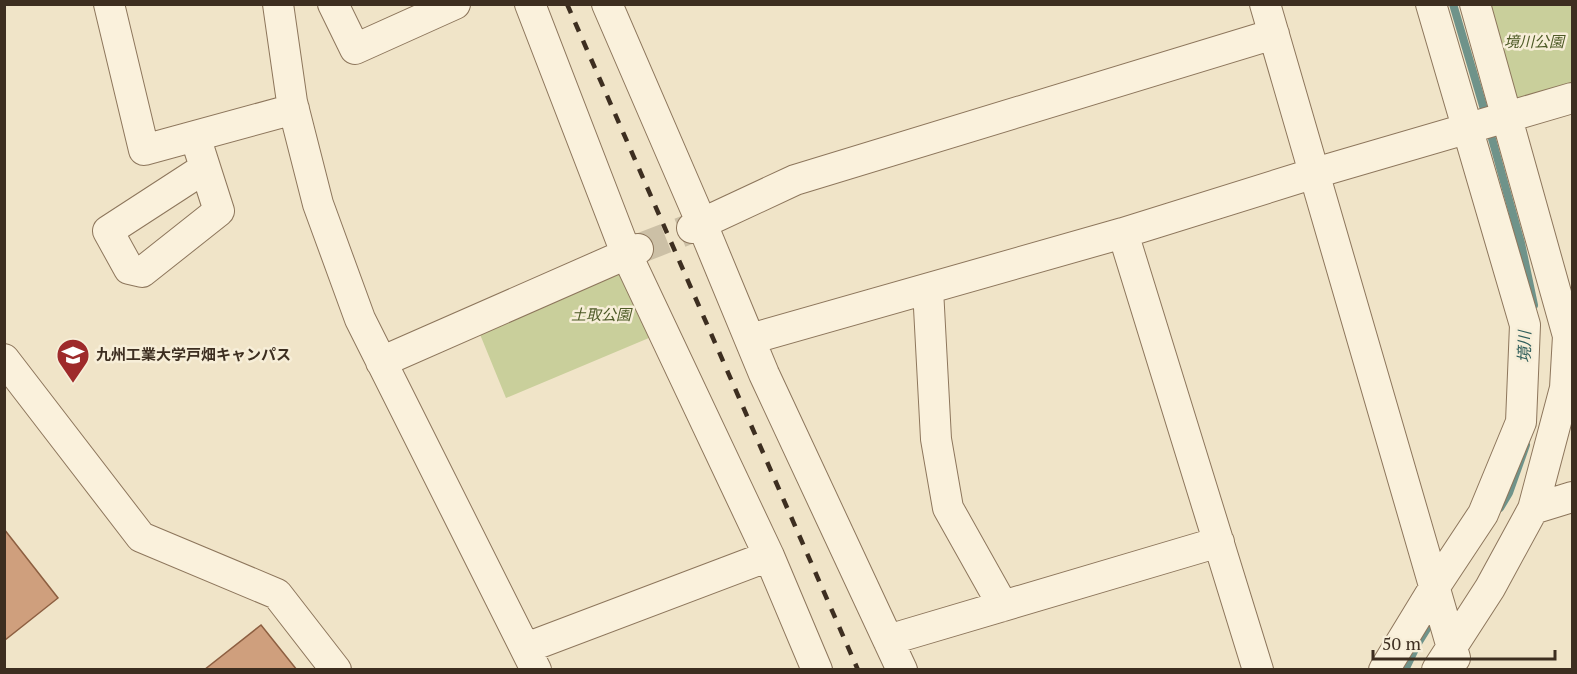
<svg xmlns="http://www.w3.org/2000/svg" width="1577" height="674" font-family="'PT Serif','Noto Sans JP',serif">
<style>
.green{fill:#c9cf9b}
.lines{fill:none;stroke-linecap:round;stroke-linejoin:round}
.stream{stroke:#6f938a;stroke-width:8}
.building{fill:#cf9f7d;stroke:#8d5f41;stroke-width:1.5}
.minor-tunnel{stroke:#ccc0a6;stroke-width:30;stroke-dasharray:30 15;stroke-linecap:butt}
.minor-casing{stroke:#8d765c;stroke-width:32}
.minor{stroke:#faf1dc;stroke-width:30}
.rail{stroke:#3d2e20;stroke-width:4.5;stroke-dasharray:10 10;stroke-linecap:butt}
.labels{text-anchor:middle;stroke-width:5;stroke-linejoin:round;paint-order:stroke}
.park-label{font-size:15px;font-style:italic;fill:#4d5a26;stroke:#f7eed8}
.poi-label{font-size:15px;font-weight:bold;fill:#3d2e20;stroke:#f7eed8;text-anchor:start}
.water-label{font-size:16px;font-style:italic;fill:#2f5d5a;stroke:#f7eed8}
</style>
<rect width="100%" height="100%" fill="#f0e4c8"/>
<path class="green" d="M 1484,5 L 1572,5 L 1572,90 L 1512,107 Z
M 624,262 L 656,335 L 506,398 L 477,327 Z"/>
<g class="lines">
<path class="stream" d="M 1453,4 L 1486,116
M 1489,128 L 1521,243 L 1534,305
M 1500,508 L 1509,493 L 1526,445
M 1405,670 L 1417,645 L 1435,616"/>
</g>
<path class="building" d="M 4,529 L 58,598 L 5,640 L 4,639 Z
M 261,625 L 297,670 L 204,670 Z"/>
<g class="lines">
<path class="minor-tunnel" d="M 638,249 L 692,228"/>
<g class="minor-casing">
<path id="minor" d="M 109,4 L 144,150 L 294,109
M 278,4 L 292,102 L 318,204 L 360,319 L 536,670
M 333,4 L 355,49 L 455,4
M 530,4 L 626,253 L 769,556 L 817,670
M 607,4 L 702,224 L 764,374 L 902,670
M 1265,4 L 1455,658
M 195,136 L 219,211 L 142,272 L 129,269 L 108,231 L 205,168
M 692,228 L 795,180 L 1274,34
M 1123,233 L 1258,670
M 928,289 L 936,439 L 948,508 L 1003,606
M 750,339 L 1123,233 L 1315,173 L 1572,98
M 4,359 L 141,537 L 277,594 L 336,670
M 381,362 L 638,249
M 1533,509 L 1572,497
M 888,640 L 1219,542
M 526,648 L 769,556
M 1384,670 L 1434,588 L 1483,514 L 1521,422 L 1525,325 L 1431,4
M 1437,670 L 1490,588 L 1533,509 L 1565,388 L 1568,336 L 1475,4"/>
</g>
<use href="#minor" class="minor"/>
<path class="rail" d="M 567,4 L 858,670"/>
</g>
<defs>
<g id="university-pin" transform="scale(1.725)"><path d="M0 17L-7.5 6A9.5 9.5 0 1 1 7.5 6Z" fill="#9e2a2b" stroke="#f7eed8"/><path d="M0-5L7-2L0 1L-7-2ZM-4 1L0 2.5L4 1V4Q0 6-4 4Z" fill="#fff"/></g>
</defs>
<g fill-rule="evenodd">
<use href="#university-pin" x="73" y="355"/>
</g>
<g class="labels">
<g class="park-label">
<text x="1534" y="47">境川公園</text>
<text x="601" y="320">土取公園</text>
</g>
<g class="poi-label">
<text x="96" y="360">九州工業大学戸畑キャンパス</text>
</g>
<g class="water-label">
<text transform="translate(1524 347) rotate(-89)" y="6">境川</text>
</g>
</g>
<rect width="1577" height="674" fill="none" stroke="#3d2e20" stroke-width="12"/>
<path d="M1373 650v9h182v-9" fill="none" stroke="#3d2e20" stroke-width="3"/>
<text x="1382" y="650" font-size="18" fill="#3d2e20" stroke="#f7eed8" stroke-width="4.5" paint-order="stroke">50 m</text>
</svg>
